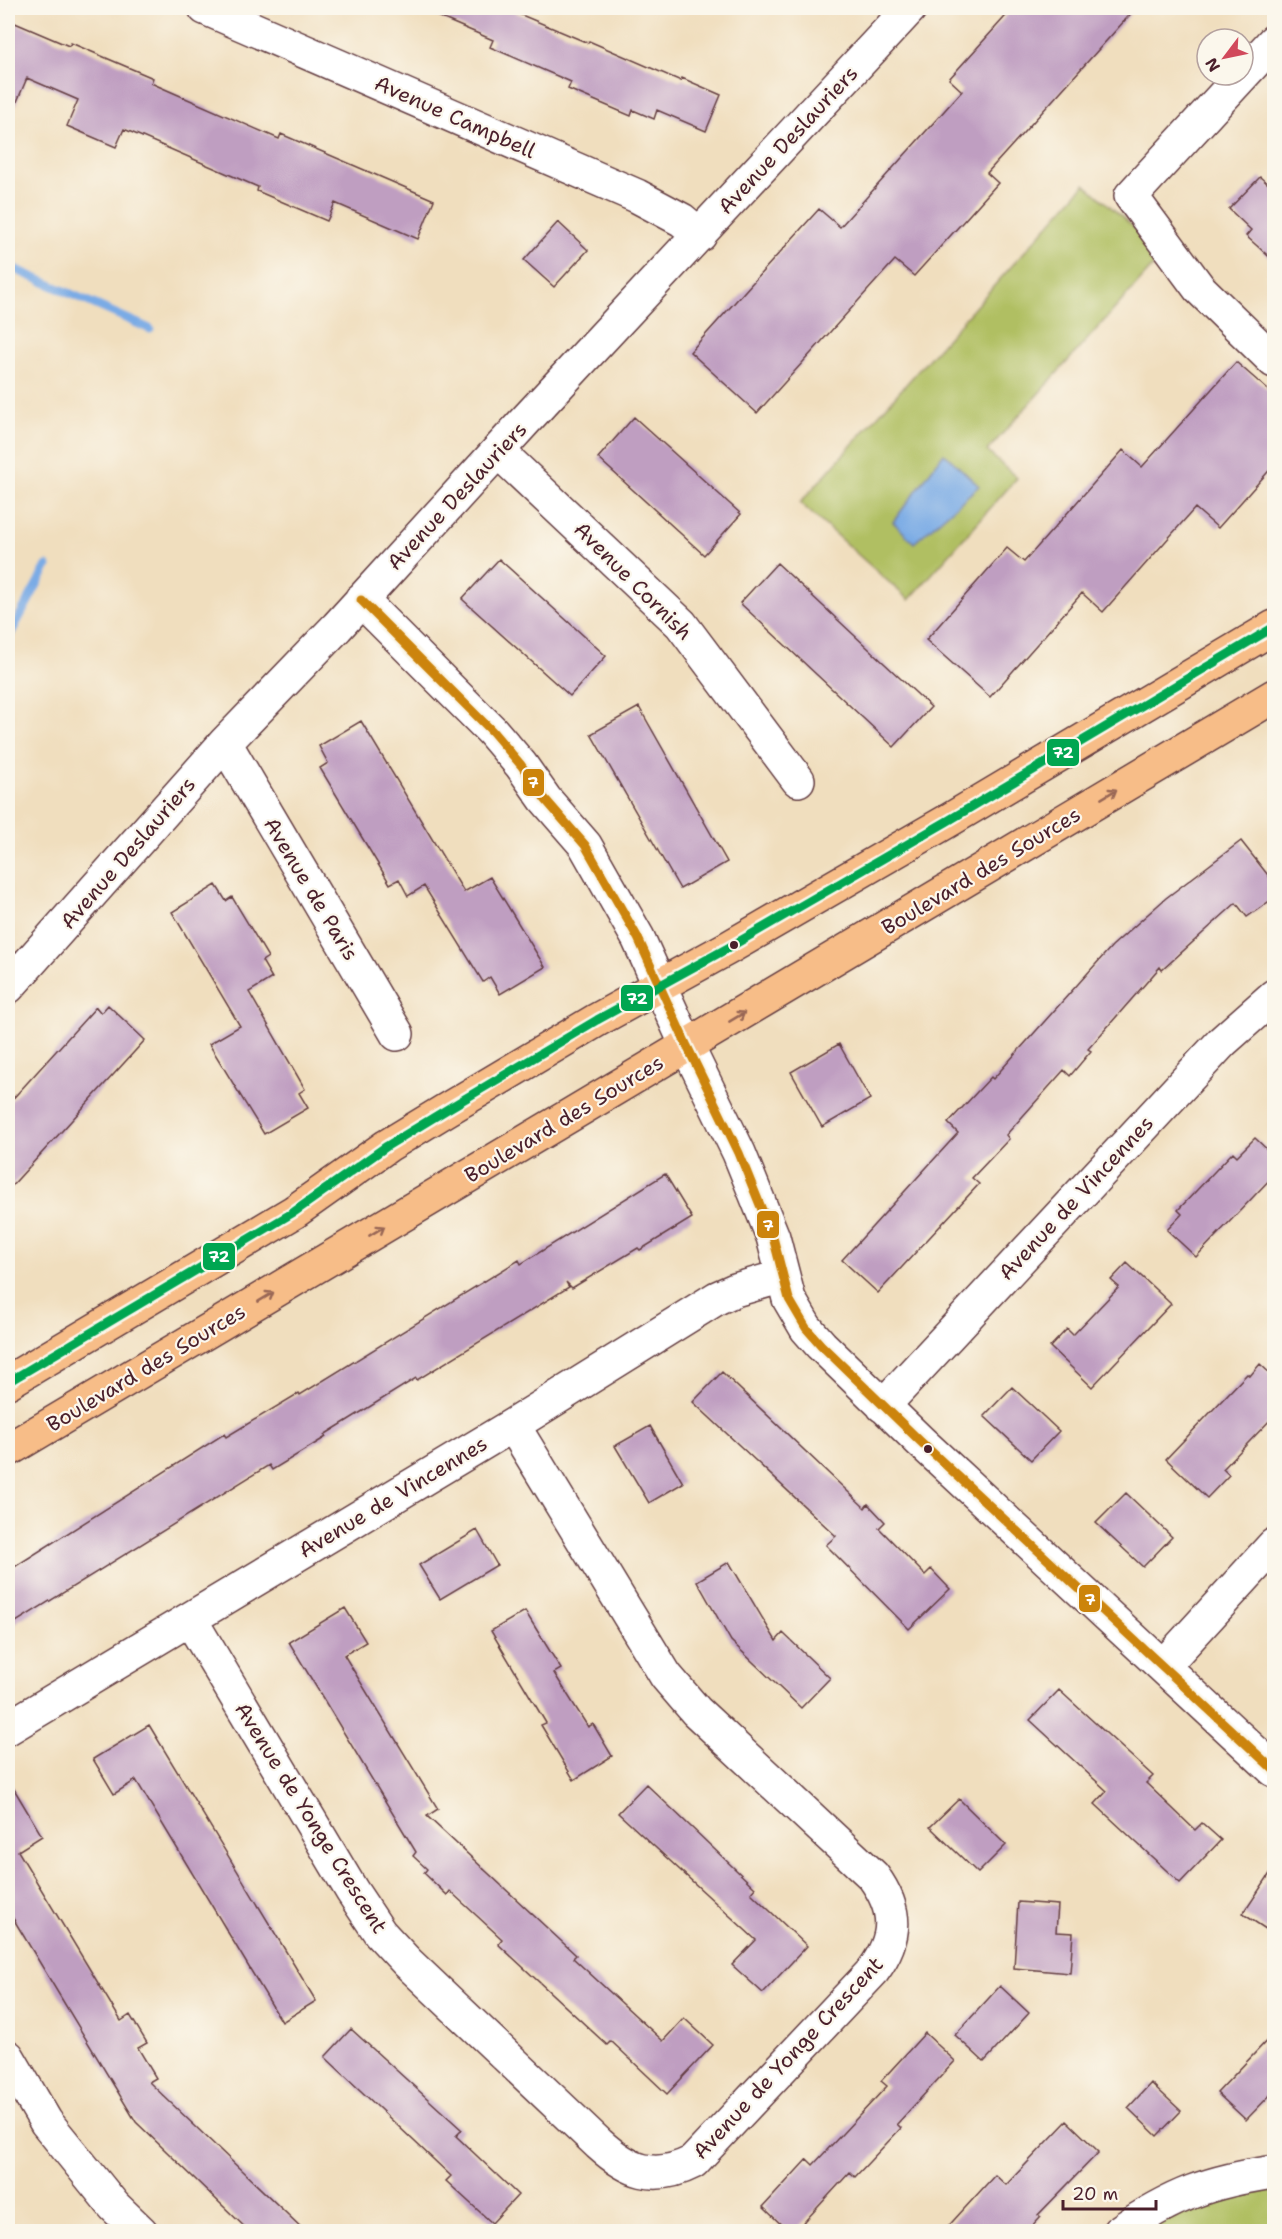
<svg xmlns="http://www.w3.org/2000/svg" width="1282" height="2239" font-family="'Shantell Sans',sans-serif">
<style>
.green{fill:#b0bf62;stroke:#7d6f46;stroke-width:1.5}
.water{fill:#7aabe5;stroke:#626588;stroke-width:1.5}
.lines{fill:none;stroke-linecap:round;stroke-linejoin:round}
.stream{stroke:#7aabe5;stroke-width:9}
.building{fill:#bf9ec1}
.minor-casing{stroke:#633c41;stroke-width:36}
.major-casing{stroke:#633c41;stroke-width:36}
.minor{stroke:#fff;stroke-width:33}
.major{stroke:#f7bd88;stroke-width:33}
.bus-1-casing{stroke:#fbf7ec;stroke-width:14}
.bus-2-casing{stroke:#fbf7ec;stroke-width:14}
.bus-1{stroke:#cc840b;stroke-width:9}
.bus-2{stroke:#00a651;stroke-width:9}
.oneway{stroke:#986655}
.bus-dot{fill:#4a1f2b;stroke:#fbf7ec;stroke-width:2}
.labels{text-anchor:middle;stroke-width:4.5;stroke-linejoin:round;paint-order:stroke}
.street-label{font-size:21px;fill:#4a1f2b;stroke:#fbf7ec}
.line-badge{stroke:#fbf7ec;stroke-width:2}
.badge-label{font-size:16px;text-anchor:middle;font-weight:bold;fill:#fff}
</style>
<rect width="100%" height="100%" fill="#fbf7ec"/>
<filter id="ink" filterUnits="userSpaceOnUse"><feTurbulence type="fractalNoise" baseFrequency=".0167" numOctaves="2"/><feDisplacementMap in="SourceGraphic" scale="12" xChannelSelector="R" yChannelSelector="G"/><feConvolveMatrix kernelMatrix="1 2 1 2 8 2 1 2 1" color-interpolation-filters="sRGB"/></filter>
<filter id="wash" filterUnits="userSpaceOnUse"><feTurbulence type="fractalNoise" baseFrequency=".008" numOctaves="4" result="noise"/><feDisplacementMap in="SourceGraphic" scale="24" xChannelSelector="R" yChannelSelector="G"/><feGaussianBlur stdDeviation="1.35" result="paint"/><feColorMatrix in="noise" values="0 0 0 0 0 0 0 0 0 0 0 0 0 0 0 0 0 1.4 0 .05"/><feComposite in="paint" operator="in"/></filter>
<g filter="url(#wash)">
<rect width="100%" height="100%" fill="#f0debe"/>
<path class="green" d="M 1085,184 L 1164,254 L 987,451 L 1017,478 L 909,600 L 800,503 Z
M 1274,2172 L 1274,2231 L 1119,2232 Z"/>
<path class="water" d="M 944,453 L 979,486 L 914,543 L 893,522 Z"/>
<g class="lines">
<path class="stream" d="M 8,266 L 150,329
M 8,638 L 47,566"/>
</g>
<g id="blocks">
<path class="building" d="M 418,8 L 505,8 L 588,43 L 589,41 L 681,81 L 682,78 L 721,95 L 706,131 L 657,110 L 654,119 L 633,110 L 631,116 L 568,89 L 571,82 L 490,47 L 493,40 Z
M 1013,8 L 1136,8 L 987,173 L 998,183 L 914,276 L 895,260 L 757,413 L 690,352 L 819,209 L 840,227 L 962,91 L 949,79 Z
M 8,20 L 69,46 L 71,43 L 153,78 L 151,83 L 279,139 L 281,134 L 434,200 L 418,239 L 335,203 L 327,221 L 257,191 L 258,187 L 124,129 L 116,147 L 67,126 L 78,100 L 27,78 L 8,123 Z
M 1260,177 L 1275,190 L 1275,262 L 1246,236 L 1251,230 L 1229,209 Z
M 558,222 L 588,250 L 554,287 L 524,260 Z
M 1236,362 L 1275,396 L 1275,464 L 1218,528 L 1195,508 L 1103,612 L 1082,593 L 990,697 L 926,640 L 1007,548 L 1024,562 L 1123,450 L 1142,467 Z
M 634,417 L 741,514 L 704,555 L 598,458 Z
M 499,559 L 606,656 L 570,696 L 462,599 Z
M 777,563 L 931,707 L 894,747 L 740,603 Z
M 639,707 L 727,862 L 680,889 L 591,734 Z
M 361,721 L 464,892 L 490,877 L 545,967 L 500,994 L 490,977 L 483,982 L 424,886 L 408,896 L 399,879 L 390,884 L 320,768 L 328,763 L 319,746 Z
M 1241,841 L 1275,884 L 1275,897 L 1247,917 L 1236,903 L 1162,970 L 1160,967 L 1088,1049 L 1091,1051 L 1070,1076 L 1064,1070 L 1006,1135 L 1009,1139 L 972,1178 L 979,1184 L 878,1293 L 842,1260 L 958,1133 L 948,1123 L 991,1077 L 993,1079 L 1112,946 L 1166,898 Z
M 216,885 L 226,901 L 232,897 L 268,957 L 262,961 L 272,978 L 249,992 L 305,1089 L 299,1093 L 308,1108 L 264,1134 L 209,1044 L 240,1026 L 172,912 Z
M 108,1005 L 145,1040 L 8,1190 L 8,1104 L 96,1007 L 101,1013 Z
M 839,1044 L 870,1099 L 822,1127 L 791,1072 Z
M 1255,1138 L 1275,1157 L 1275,1174 L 1196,1257 L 1167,1230 L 1182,1214 L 1178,1210 L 1233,1152 L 1237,1156 Z
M 665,1174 L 692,1218 L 640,1250 L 638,1248 L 572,1288 L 566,1282 L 569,1287 L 417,1380 L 416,1378 L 324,1435 L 326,1437 L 272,1470 L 269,1465 L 8,1627 L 8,1571 L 224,1434 L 226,1437 L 299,1393 L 300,1395 L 519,1260 L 521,1264 Z
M 1127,1263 L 1171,1304 L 1092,1387 L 1050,1347 L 1067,1329 L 1073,1335 L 1119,1287 L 1111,1280 Z
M 1260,1364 L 1275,1378 L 1275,1415 L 1223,1469 L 1229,1475 L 1207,1498 L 1166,1459 L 1247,1374 L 1250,1376 Z
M 722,1372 L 865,1508 L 868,1504 L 885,1522 L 879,1528 L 925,1575 L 931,1569 L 950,1589 L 909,1629 L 826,1545 L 836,1536 L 693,1402 Z
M 1012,1387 L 1059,1431 L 1031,1460 L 984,1416 Z
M 650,1426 L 683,1483 L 649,1503 L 615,1446 Z
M 1126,1493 L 1172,1537 L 1143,1567 L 1096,1523 Z
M 477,1530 L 497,1565 L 440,1599 L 419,1565 Z
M 729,1562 L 776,1641 L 783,1633 L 830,1678 L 801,1708 L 731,1641 L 697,1581 Z
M 345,1608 L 366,1642 L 344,1655 L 438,1809 L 427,1816 L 576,1955 L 573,1958 L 663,2041 L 684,2018 L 713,2045 L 667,2094 L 611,2041 L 607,2045 L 498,1944 L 502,1939 L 450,1891 L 447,1895 L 424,1873 L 427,1869 L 413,1856 L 416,1852 L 289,1642 Z
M 525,1611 L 561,1669 L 554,1673 L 588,1727 L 593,1724 L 612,1756 L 574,1780 L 541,1725 L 546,1723 L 491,1631 Z
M 1059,1690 L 1153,1776 L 1146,1783 L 1195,1830 L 1202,1823 L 1221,1840 L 1180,1883 L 1095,1804 L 1107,1791 L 1030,1720 Z
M 149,1725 L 316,2001 L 282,2022 L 136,1780 L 114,1794 L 93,1759 Z
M 8,1779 L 42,1836 L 18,1851 L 121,2021 L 130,2015 L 147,2043 L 138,2048 L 156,2078 L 149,2082 L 306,2232 L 250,2232 L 136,2122 L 8,1910 Z
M 646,1784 L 755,1888 L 751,1893 L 807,1946 L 763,1993 L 732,1965 L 756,1940 L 618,1813 Z
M 959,1799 L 1006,1845 L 978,1873 L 930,1827 Z
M 1275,1866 L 1275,1935 L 1243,1914 Z
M 1018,1902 L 1058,1905 L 1056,1932 L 1073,1933 L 1070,1973 L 1014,1968 Z
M 1000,1986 L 1029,2013 L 984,2062 L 955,2035 Z
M 351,2029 L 462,2130 L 456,2136 L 518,2195 L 492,2223 L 446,2181 L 451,2176 L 325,2057 Z
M 1275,2032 L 1275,2090 L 1246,2120 L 1217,2093 Z
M 925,2033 L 955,2061 L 897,2124 L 901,2128 L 855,2177 L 850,2172 L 795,2232 L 789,2232 L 763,2207 L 807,2159 L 813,2165 L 887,2086 L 881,2081 Z
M 1151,2083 L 1181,2111 L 1157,2136 L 1128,2108 Z
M 1067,2121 L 1099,2152 L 1038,2215 L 1041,2217 L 1027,2232 L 943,2232 L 995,2175 L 1006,2185 Z"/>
</g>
</g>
<g filter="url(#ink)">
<use href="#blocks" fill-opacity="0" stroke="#633c41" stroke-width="1.5"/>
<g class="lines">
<g class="minor-casing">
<path id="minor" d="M 205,8 L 637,196 L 682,220 L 700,235
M 1274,41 L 1131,196 L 1199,288 L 1274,361
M 499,452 L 681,624 L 798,780
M 361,600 L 492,731 L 521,765 L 545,799 L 585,845 L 638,938 L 687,1046 L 739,1153 L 773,1237 L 789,1299 L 806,1328 L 821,1345 L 920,1441 L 1274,1770
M 225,743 L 397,1034
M 8,987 L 225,743 L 337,627 L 525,421 L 910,8
M 883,1406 L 1222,1042 L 1274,996
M 190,1619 L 352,1891 L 380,1933 L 407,1962 L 599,2144 C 629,2171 654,2182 693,2162 L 873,1971 C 898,1937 898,1910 873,1876 L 696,1711 L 666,1676 L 513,1425
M 1163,1666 L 1274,1545
M 8,1728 L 513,1425 L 717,1298 L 735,1290 L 783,1276
M 8,2057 L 46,2122 L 114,2206 L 141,2232
M 1119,2232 C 1172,2195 1211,2181 1274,2172"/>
</g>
<g class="major-casing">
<path id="major" d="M 8,1382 L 294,1212 L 387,1146 L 446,1110 L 597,1020 L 728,948 L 946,822 L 1274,627
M 8,1450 L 1274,696"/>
</g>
<use href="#minor" class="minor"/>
<use href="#major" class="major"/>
<g class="bus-1-casing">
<path id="bus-1" d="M 361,600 L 492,731 L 521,765 L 545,799 L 585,845 L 638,938 L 687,1046 L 739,1153 L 773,1237 L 789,1299 L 806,1328 L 821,1345 L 920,1441 L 1274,1770"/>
</g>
<g class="bus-2-casing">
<path id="bus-2" d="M 8,1382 L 294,1212 L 387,1146 L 446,1110 L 597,1020 L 728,948 L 946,822 L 1274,627"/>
</g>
<use href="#bus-1" class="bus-1"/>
<use href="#bus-2" class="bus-2"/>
</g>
<defs><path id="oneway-shaft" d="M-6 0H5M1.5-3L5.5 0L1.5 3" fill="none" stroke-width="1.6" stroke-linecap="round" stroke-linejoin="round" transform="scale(1.5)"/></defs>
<g class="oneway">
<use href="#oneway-shaft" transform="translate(1109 794) rotate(-31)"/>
<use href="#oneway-shaft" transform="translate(737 1017) rotate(-31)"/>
<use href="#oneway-shaft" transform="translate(377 1231) rotate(-31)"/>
<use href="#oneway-shaft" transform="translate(266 1297) rotate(-31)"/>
</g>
</g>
<g class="bus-dot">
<circle cx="734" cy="945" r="5"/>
<circle cx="928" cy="1449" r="5"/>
</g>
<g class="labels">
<g class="street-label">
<text transform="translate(455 117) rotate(24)" y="7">Avenue Campbell</text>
<text transform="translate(788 140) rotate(-47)" y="7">Avenue Deslauriers</text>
<text transform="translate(457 496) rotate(-47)" y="7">Avenue Deslauriers</text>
<text transform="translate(633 581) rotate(45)" y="7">Avenue Cornish</text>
<text transform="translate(128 853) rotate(-49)" y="7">Avenue Deslauriers</text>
<text transform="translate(981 871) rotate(-31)" y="7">Boulevard des Sources</text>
<text transform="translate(311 889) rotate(59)" y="7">Avenue de Paris</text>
<text transform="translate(564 1119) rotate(-31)" y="7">Boulevard des Sources</text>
<text transform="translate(1076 1198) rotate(-47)" y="7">Avenue de Vincennes</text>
<text transform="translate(146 1368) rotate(-31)" y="7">Boulevard des Sources</text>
<text transform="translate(393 1497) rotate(-31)" y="7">Avenue de Vincennes</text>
<text transform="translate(311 1818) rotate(58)" y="7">Avenue de Yonge Crescent</text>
<text transform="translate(788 2058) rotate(-47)" y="7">Avenue de Yonge Crescent</text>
</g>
</g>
<g class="line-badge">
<rect x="1046" y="738" width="34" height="29" rx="6" fill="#00a651"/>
<rect x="522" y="768" width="23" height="29" rx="6" fill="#cc840b"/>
<rect x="620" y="984" width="34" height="28" rx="6" fill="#00a651"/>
<rect x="756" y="1210" width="24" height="29" rx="6" fill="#cc840b"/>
<rect x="202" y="1242" width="34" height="29" rx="6" fill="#00a651"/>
<rect x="1078" y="1584" width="23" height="29" rx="6" fill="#cc840b"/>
</g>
<g class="badge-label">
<text x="1063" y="758">72</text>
<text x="533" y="788">7</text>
<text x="637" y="1004">72</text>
<text x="768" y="1231">7</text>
<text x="219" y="1262">72</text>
<text x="1090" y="1605">7</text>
</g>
<rect width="1282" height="2239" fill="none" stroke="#fbf7ec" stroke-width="30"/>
<g transform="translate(1225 57) rotate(238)"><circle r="28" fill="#fbf7ec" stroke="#b4a19f" stroke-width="1.5"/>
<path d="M0-4.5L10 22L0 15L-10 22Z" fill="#d1495b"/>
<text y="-9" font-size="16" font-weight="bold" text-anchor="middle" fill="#4a1f2b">N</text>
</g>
<path d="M1063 2200v9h93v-9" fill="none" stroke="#4a1f2b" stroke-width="3"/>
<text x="1072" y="2200" font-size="18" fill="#4a1f2b" stroke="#fbf7ec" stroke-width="4.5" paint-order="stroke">20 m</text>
</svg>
